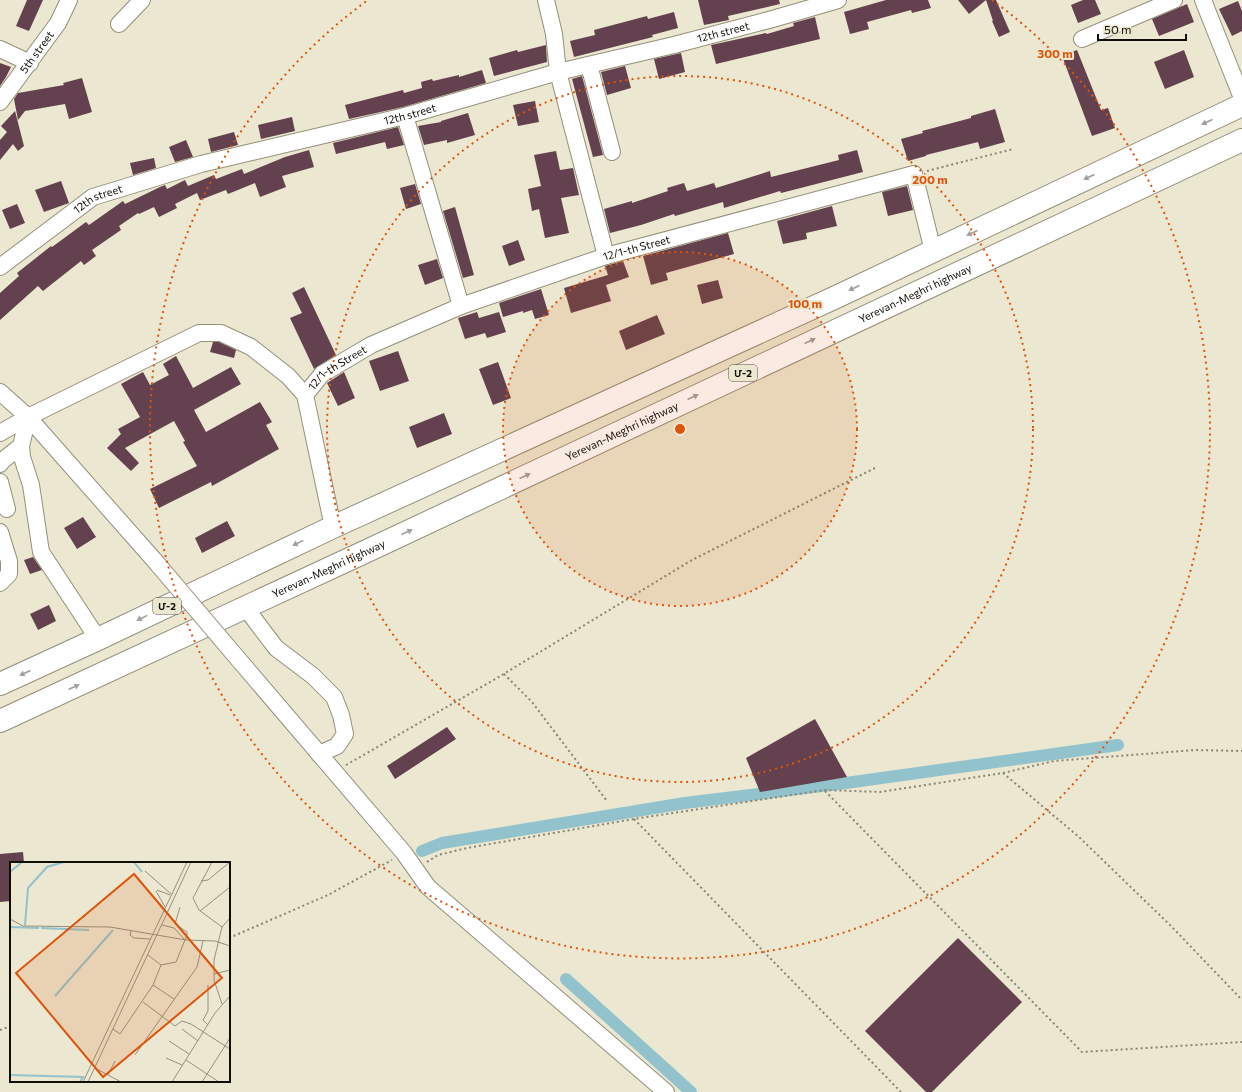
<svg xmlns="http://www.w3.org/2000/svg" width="1242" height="1092" font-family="Commissioner,'Noto Sans Armenian',sans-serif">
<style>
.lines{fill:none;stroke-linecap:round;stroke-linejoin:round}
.canal{stroke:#92c3cc;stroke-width:12}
.building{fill:#64414e}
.minor-casing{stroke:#938f79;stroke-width:18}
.highway-casing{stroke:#938f79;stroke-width:24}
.path{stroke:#878474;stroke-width:2;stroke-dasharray:2 3;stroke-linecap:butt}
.minor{stroke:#fff;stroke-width:16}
.highway{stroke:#fff;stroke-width:22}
.minor-bridge-casing{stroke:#938f79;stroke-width:18;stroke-linecap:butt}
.minor-bridge{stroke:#fff;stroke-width:16}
.oneway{fill:#9f9f9b}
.ring{fill:none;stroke:#dd550c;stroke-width:2;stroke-dasharray:2 4}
.labels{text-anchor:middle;stroke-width:4;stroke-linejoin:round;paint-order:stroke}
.shield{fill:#ebe7d0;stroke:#514f43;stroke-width:1}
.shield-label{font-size:10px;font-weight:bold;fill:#0f0e06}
.street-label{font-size:11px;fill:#0f0e06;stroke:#ebe7d0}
.inset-river{fill:none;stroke:#92c3cc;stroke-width:2}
.inset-road{fill:none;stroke:#93907f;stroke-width:1}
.view{fill:#dd550c;fill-opacity:0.15;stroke:#dd550c;stroke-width:2}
.inset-edge{fill:none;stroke:#0f0e06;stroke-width:2}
.centre{fill:#dd550c;stroke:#ebe7d0;stroke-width:2}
.ring-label{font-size:12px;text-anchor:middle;font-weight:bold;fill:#dd550c;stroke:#ebe7d0;stroke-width:4;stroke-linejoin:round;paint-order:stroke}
</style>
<rect width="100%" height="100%" fill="#ebe7d0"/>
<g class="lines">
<path class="canal" d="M 422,851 L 442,843 L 685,803 L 846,783 L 1118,745
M 566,979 L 691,1092"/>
</g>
<path class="building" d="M 27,0 L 43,0 L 29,31 L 16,26 Z
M 698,0 L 779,0 L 780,4 L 728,16 L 729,20 L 704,25 Z
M 886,0 L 928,0 L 931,8 L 912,13 L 911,10 L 867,22 L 869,29 L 850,34 L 844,12 Z
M 958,0 L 996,0 L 1010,32 L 999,37 L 992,21 L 993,21 L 986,0 L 969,14 Z
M 1083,0 L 1095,0 L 1101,14 L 1078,23 L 1071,5 Z
M 1238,1 L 1242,11 L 1242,31 L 1232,36 L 1219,9 Z
M 1187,4 L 1194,22 L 1159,36 L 1152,19 Z
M 674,12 L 678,28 L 652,35 L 653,37 L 574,57 L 570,41 L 595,35 L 594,30 L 647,16 L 648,19 Z
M 815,17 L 820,39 L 716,64 L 711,45 L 766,33 L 767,34 L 794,26 L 793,23 Z
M 546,45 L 547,62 L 494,76 L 489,58 L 517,50 L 518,52 Z
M 1077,50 L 1101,110 L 1108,108 L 1115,128 L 1092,136 L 1062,56 Z
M 1184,50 L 1194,77 L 1165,89 L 1154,62 Z
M 681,53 L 685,72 L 659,79 L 654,59 Z
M 0,63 L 11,67 L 6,77 L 0,86 Z
M 625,66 L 631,88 L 607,95 L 601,72 Z
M 482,70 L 486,83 L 403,107 L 349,119 L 345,105 L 403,90 L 404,93 L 422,88 L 421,82 L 432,79 L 433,81 L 459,75 L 459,77 Z
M 582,76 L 603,155 L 593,157 L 572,79 Z
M 82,78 L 92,112 L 69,119 L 65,104 L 25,111 L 18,120 L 14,99 L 18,93 L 64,85 L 63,83 Z
M 535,101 L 539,122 L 518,126 L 513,105 Z
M 995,109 L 1005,142 L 980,149 L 978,142 L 926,155 L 926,156 L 908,161 L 901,139 L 923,133 L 922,131 L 971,118 L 971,116 Z
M 15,111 L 24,146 L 18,151 L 13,144 L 0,160 L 0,140 L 7,132 L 1,126 Z
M 468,113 L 475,135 L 447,143 L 447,140 L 424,145 L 418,126 L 441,122 L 441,121 Z
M 292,117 L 295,131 L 261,139 L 258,125 Z
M 398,127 L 404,145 L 387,149 L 385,142 L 336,154 L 333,143 Z
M 234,132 L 238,145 L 211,152 L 208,139 Z
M 186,140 L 193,157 L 175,162 L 169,147 Z
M 309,150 L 314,167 L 282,176 L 286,187 L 260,197 L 255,183 L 228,194 L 226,190 L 200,200 L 197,193 L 175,204 L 177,208 L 159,217 L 154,207 L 139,214 L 138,213 L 119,226 L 121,230 L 92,250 L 96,256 L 84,265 L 81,261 L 43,291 L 38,286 L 0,320 L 0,293 L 19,276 L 17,273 L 51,246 L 52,247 L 86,222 L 89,225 L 123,201 L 125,204 L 160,187 L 165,185 L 167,189 L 185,180 L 188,186 L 214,175 L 216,179 L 242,169 L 244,174 L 285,157 Z
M 857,150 L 863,172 L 781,193 L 780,191 L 724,208 L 723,202 L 675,216 L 674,214 L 641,225 L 610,233 L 604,209 L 632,201 L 632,203 L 668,191 L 667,188 L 684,183 L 687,191 L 714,183 L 716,188 L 770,171 L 771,177 L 839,160 L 838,155 Z
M 556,151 L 560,170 L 573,168 L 579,195 L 561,198 L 569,233 L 545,238 L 539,209 L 532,211 L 528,189 L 541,186 L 534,155 Z
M 154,158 L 156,168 L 133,175 L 130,163 Z
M 61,181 L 69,203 L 44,212 L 35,190 Z
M 415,184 L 421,204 L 406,209 L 400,188 Z
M 907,186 L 913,210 L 888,216 L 882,192 Z
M 17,204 L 25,223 L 10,229 L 2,210 Z
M 832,206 L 837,226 L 806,233 L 807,239 L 783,244 L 777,221 Z
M 455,207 L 474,275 L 463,278 L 443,211 Z
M 728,233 L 734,254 L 666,273 L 668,280 L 651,285 L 643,256 Z
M 518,240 L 525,260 L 509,266 L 502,246 Z
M 437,259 L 443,278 L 425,285 L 418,265 Z
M 623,261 L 629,277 L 606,285 L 611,301 L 571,313 L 564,288 L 608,275 L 605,266 Z
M 718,280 L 723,298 L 702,304 L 697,285 Z
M 304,287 L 336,355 L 314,369 L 290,318 L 302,313 L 292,293 Z
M 541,289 L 549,315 L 535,319 L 532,310 L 523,313 L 523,311 L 503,317 L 499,303 Z
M 477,312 L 479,318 L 499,312 L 506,332 L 487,338 L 485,333 L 465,339 L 458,318 Z
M 657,315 L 665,334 L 626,350 L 619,331 Z
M 213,342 L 219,342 L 236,350 L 234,358 L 210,352 Z
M 398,351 L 409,381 L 380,391 L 369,361 Z
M 176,356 L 193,388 L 231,367 L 241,384 L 194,410 L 206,432 L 260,402 L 272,422 L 266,425 L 279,449 L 212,486 L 211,482 L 159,508 L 150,489 L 197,466 L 183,442 L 185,441 L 174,421 L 125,448 L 139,463 L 131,471 L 107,448 L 121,434 L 118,429 L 140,417 L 121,384 L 143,372 L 150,385 L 169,375 L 163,364 Z
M 498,362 L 511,398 L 493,405 L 479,369 Z
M 344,372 L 355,398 L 338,406 L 327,383 Z
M 444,413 L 452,434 L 417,448 L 409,427 Z
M 83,517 L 96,537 L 77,549 L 64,528 Z
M 227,521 L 235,536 L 202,553 L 195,538 Z
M 33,557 L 42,570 L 30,574 L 24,560 Z
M 49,605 L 56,621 L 38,630 L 30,614 Z
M 815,719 L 847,777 L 760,792 L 746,758 Z
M 447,727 L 456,739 L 395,779 L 387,766 Z
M 23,852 L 24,863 L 11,863 L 11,901 L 0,902 L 0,854 Z
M 958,938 L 1022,1002 L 932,1092 L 926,1092 L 865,1031 Z"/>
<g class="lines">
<g class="minor-casing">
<g id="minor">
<path d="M 546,0 L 554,34 L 558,72 L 606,256"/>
<path d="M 1203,0 L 1242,98"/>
<path d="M 119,24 L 142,0"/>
<path d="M 1082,39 L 1174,0"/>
<path d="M 0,49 L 30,63"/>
<path d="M 589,65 L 612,152"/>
<path id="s1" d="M 0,102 L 58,23 L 69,0"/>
<path d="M 405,116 L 461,306"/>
<path id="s2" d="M 0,267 L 93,197 L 201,164 L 405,116 L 558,72 L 674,45 L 769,20 L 838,0"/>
<path d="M 0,392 L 28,417 L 155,561"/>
<path id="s3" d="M 305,395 L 322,374 L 371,345 L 461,306 L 606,256 L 914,174 L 933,251"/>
<path d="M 28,417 L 21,446 L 22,457 L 31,485 L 41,552 L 98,639"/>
<path d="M 0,433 L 28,417 L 199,333 L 221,333 L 251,347 L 288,376 L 305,395 L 333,527"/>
<path d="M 0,464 L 2,461 L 21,446"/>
<path d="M 0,482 L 7,509"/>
<path d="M 0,532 L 9,561 L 9,574 L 0,583"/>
<path d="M 245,607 L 276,648 L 313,676 L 334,697 L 341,715 L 345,734 L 337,746 L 319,754"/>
<path d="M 239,660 L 404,853 L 428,887 L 666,1092"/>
</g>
</g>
<g class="highway-casing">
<g id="highway">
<path d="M 0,684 L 98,639 L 333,527 L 834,298 L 1242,105"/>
<path id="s4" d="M 0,721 L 369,550 L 1242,140"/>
</g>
</g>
<path class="path" d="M 927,171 L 1013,149
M 504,674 L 532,702 L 607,801
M 346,765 L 497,678 L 692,560 L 877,467
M 1003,773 L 1079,837 L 1171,926 L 1242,1000
M 825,791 L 1082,1052 L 1242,1042
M 634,819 L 901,1092
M 427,862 L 438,855 L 467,848 L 634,819 L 824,790 L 880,792 L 1003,773 L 1054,761 L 1195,750 L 1242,751
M 229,938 L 328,895 L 392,860
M 0,1030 L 11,1026"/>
<use href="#minor" class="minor"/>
<use href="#highway" class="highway"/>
<g class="minor-bridge-casing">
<path id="minor-bridge" d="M 155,561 L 239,660"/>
</g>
<use href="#minor-bridge" class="minor-bridge"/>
</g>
<defs><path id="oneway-solid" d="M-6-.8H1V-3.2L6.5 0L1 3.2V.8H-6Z"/></defs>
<g class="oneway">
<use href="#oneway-solid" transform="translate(1207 122) rotate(155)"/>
<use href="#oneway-solid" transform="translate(1089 177) rotate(155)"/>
<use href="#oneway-solid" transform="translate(972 233) rotate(155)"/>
<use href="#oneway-solid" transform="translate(854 288) rotate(155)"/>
<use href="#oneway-solid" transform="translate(810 341) rotate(-25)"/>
<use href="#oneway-solid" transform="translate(693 397) rotate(-25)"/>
<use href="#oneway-solid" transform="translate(525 476) rotate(-25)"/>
<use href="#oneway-solid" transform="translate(407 532) rotate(-25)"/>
<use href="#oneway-solid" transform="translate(298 543) rotate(154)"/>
<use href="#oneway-solid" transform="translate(142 618) rotate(154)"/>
<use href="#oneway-solid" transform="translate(25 673) rotate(155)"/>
<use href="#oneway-solid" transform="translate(74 687) rotate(-25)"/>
</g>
<circle cx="680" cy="429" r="177" fill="#dd550c" fill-opacity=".12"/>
<g class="ring">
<circle cx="680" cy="429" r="177"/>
<circle cx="680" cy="429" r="353"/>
<path d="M992 0A530 530 0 1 1 368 0"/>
</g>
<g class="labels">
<g class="shield">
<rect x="729" y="365" width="28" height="16" rx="3"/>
<rect x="153" y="598" width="28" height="16" rx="3"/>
</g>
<g class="shield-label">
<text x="743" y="377">Մ-2</text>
<text x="167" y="610">Մ-2</text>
</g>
<g class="street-label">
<text dy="4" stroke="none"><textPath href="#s2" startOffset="768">12th street</textPath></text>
<text dy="4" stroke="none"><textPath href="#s1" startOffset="62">5th street</textPath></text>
<text dy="4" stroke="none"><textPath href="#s2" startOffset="444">12th street</textPath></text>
<text dy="4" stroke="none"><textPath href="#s2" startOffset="120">12th street</textPath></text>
<text dy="4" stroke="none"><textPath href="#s3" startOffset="367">12/1-th Street</textPath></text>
<text dy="4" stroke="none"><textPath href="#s4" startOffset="1010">Yerevan-Meghri highway</textPath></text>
<text dy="4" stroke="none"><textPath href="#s3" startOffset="43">12/1-th Street</textPath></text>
<text dy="4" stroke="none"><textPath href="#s4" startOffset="686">Yerevan-Meghri highway</textPath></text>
<text dy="4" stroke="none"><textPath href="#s4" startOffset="362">Yerevan-Meghri highway</textPath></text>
</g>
</g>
<g transform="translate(10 862)">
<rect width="220" height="220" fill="#ebe7d0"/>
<path class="inset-river" d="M 124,0 L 132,10M 0,10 L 12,0M 15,63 L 18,26 L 37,5 L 54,0M 0,65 L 29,66M 31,66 L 79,68M 45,134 L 103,68M 0,213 L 73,215 L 70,220"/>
<path class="inset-road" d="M 202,0 L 183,36 L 189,48 L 212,65M 135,9 L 161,32M 191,19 L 198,18 L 220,0M 147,28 L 160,33M 146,29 L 155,45M 190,49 L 220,25M 0,57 L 13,64 L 100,65 L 176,78 L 205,79 L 220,84M 152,63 L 164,66 L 175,78M 121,69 L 120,73 L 124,76 L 140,77M 138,93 L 151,103 L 166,100 L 177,73 L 177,70 L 165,62 L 170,45M 204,112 L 220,108M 143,123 L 164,137M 133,140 L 165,164 L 172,159 L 181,162 L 220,187M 212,142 L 204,118 L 204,98 L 212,65 L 220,56M 198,163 L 193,158 L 198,149 L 198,123M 103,167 L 110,172 L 143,123 L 151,103M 172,167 L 188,179M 159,179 L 179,192M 125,193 L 187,105 L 193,79M 156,196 L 172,203M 176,198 L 209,220M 85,206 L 111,220M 98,213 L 105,199M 73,220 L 177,0M 78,220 L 181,0M 162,220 L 205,151 L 220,134M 192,220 L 220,176"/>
<path class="view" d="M 124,12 L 212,116 L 93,215 L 6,111 Z"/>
<rect width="220" height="220" class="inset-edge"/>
</g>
<circle cx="680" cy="429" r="6" class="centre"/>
<g class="ring-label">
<text x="1055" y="58">300 m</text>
<text x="930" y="184">200 m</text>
<text x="805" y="308">100 m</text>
</g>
<path d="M1098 34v6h88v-6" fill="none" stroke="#0f0e06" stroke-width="2"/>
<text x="1104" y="34" font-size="12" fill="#0f0e06" stroke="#ebe7d0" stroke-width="3" paint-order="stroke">50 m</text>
</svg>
